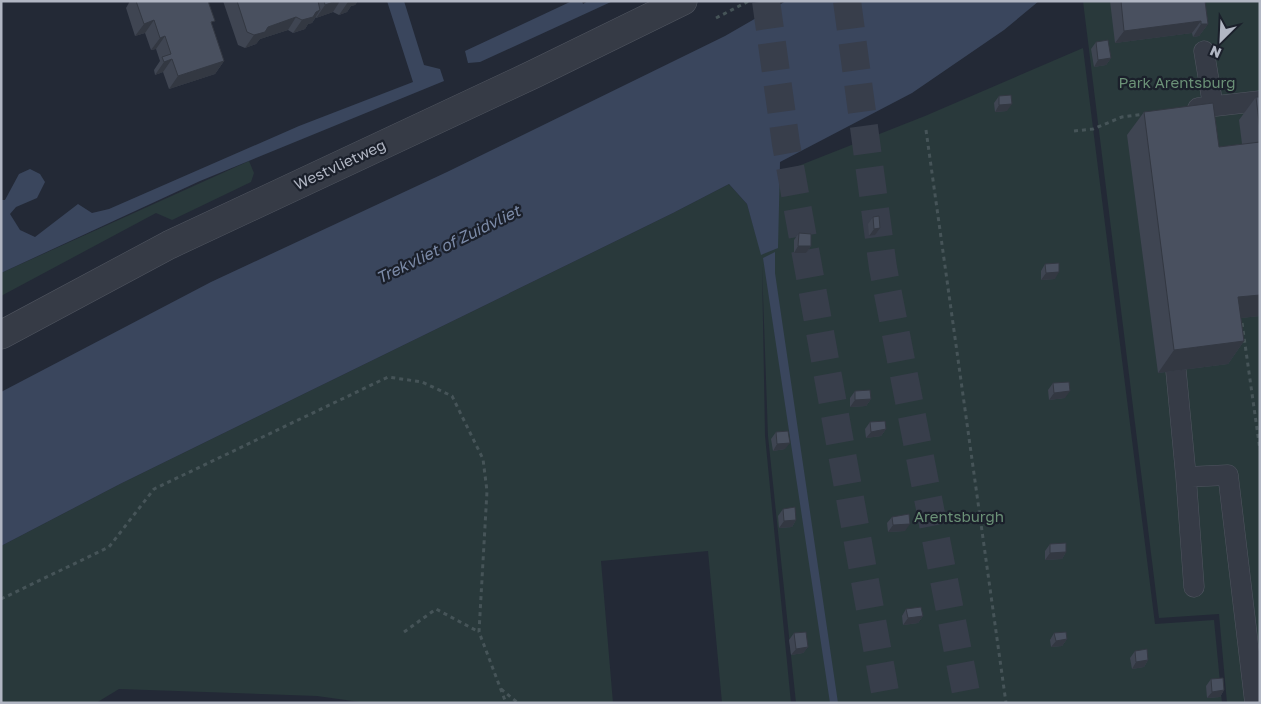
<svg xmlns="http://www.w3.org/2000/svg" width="1261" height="704" font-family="'Golos Text',sans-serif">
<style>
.green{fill:#29393b}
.water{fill:#3a465d}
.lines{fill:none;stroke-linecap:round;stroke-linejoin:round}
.primary-tunnel{stroke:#383e4b;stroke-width:28;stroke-dasharray:28 14;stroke-linecap:butt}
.service-casing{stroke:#515661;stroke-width:21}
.tertiary-casing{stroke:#515661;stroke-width:29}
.path{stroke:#465458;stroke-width:3;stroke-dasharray:4 4;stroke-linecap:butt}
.service{stroke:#363b46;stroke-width:20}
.tertiary{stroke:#363b46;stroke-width:28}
.wall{fill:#3f4552}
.shaded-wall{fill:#333842}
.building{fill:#49505f;stroke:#333842}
.labels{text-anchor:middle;stroke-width:4.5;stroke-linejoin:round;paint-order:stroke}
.park-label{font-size:15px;fill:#6b9177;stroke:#1b202b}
.street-label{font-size:15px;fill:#b1b6c3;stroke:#1b202b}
.water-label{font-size:16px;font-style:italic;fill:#7c8ba8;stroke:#1b202b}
</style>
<rect width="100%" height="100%" fill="#232936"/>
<path class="green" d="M 1083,1 L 1260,1 L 1260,703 L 1227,703 L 1219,614 L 1159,618 Z
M 1083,48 L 1155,624 L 1214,620 L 1222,703 L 796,703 L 768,436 L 762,266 L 765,436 L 791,703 L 722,703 L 708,551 L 601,561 L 613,703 L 367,703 L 317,696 L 119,689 L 96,703 L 1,703 L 1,546 L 120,484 L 673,213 L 729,184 L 747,204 L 762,255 L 760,181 L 925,116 Z
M 249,161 L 254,173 L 251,182 L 172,220 L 156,213 L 1,296 L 1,273 Z"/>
<path class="water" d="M 387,1 L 404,1 L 424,65 L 440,69 L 444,81 L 200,181 L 1,273 L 1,200 L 5,200 L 19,174 L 30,169 L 40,174 L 45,182 L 37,198 L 16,207 L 10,214 L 20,230 L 35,237 L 78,204 L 92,213 L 109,209 L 299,126 L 413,82 Z
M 572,1 L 582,1 L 583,4 L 588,1 L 613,1 L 480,62 L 468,63 L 465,51 Z
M 786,1 L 1039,1 L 1004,30 L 912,93 L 780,162 L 778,248 L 761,255 L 747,204 L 729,184 L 673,213 L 120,484 L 1,546 L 1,392 L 211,282 L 447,172 L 725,36 Z
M 775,252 L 775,273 L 838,703 L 830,703 L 763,258 Z"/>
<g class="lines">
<path class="primary-tunnel" d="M 766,1 L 786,144 L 887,703
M 847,1 L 883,268 L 968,703"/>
<g class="service-casing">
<path id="service" d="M 1204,51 L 1213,106
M 1198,108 L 1260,101
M 1176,371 L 1186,477 L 1228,475 L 1255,703
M 1186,477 L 1194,587"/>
</g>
<g class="tertiary-casing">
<path id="tertiary" d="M 1,335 L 169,245 L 534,74 L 683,1"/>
</g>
<path class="path" d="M 716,18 L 749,1
M 926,130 L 1006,703
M 1074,131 L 1093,129 L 1122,117 L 1145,114
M 1242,323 L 1260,450
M 1,599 L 109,547 L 154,489 L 388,377 L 422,382 L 452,396 L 483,459 L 487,491 L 479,632 L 506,703
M 404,632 L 436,609 L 479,632
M 501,689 L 518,703"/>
<use href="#service" class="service"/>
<use href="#tertiary" class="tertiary"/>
</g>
<path class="wall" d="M 130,1 L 208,1 L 212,25 L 224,61 L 215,74 L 169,89 L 163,72 L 155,75 L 154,70 L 160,61 L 156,49 L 151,50 L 145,33 L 135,36 L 126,8 Z
M 223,1 L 358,1 L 355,5 L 351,6 L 347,12 L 339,15 L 333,12 L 316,18 L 316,17 L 312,23 L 308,24 L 305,29 L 293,33 L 288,30 L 260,39 L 256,44 L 245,48 L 238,45 Z
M 1110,1 L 1205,1 L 1208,24 L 1199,36 L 1193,37 L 1192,33 L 1115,43 Z
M 1096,42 L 1111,58 L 1106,65 L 1094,67 L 1091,49 Z
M 999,96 L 1007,111 L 995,112 L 994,103 Z
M 1256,97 L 1260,97 L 1260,316 L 1241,318 L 1244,341 L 1228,364 L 1158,373 L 1127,135 L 1144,112 L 1219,147 L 1242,144 L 1239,120 Z
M 873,217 L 875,235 L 869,236 L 868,224 Z
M 799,233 L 811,246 L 806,253 L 794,253 L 794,240 Z
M 1045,264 L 1055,279 L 1041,280 L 1041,271 Z
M 1053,383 L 1065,398 L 1049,400 L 1048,390 Z
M 855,391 L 871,399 L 866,406 L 850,407 L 850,398 Z
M 870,422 L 886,429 L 881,436 L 866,438 L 865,429 Z
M 776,432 L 785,449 L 773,451 L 771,439 Z
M 783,509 L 796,520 L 792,527 L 779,528 L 778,516 Z
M 892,517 L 905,531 L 888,532 L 887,523 Z
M 1050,544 L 1066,552 L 1062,559 L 1045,560 L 1045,551 Z
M 906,609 L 923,616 L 918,623 L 903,625 L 902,616 Z
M 794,633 L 808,647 L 803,653 L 791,655 L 789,640 Z
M 1054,633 L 1067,639 L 1062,646 L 1051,647 L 1050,640 Z
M 1135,651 L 1148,660 L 1144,667 L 1132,669 L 1130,658 Z
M 1211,679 L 1224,690 L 1220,697 L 1207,698 L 1206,686 Z"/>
<path class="shaded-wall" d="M 336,1 L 340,1 L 333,12 L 316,18 L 325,5 Z
M 350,1 L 358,1 L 355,5 L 351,6 L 347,12 L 339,15 L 348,2 Z
M 320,10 L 312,23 L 308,24 L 305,29 L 293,33 L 302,20 L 316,12 Z
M 296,17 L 288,30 L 260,39 L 256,44 L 245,48 L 254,35 L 268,27 Z
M 154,20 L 145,33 L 135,36 L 144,24 Z
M 1201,21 L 1192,33 L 1115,43 L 1124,31 Z
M 1201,24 L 1208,24 L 1199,36 L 1193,37 Z
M 165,36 L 156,49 L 151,50 L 160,38 Z
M 1111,58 L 1106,65 L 1094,67 L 1098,60 Z
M 172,59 L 163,72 L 155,75 L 164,62 Z
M 224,61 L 215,74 L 169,89 L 178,76 Z
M 1012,104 L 1007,111 L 995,112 L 999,105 Z
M 880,228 L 875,235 L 869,236 L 874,229 Z
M 798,246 L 811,246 L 806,253 L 794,253 Z
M 1059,272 L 1055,279 L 1041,280 L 1046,273 Z
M 1260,295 L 1260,316 L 1222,320 L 1238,297 Z
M 1244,341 L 1228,364 L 1158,373 L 1174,350 Z
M 1070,391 L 1065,398 L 1049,400 L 1054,393 Z
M 871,399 L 866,406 L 850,407 L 855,400 Z
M 886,429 L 881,436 L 866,438 L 871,432 Z
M 790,443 L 785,449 L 773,451 L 777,444 Z
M 796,520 L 792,527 L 779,528 L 784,521 Z
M 910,524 L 905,531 L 888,532 L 893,525 Z
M 1066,552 L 1062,559 L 1045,560 L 1050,553 Z
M 923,616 L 918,623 L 903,625 L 908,618 Z
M 1067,639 L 1062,646 L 1051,647 L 1056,641 Z
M 808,647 L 803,653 L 791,655 L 796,649 Z
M 1148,660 L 1144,667 L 1132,669 L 1136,662 Z
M 1224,690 L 1220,697 L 1207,698 L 1212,692 Z"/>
<path class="building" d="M 136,1 L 208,1 L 215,21 L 211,22 L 224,61 L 178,76 L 172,59 L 164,62 L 162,57 L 171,54 L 165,36 L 160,38 L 154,20 L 144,24 Z
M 237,1 L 318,1 L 320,10 L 316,12 L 313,17 L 302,20 L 296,17 L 268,27 L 265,32 L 254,35 L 247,32 Z
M 324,1 L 336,1 L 325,5 Z
M 1121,1 L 1205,1 L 1208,24 L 1201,24 L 1201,21 L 1124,31 Z
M 1108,40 L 1111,58 L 1098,60 L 1096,42 Z
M 1011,95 L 1012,104 L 999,105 L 999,96 Z
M 1256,97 L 1260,97 L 1260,130 Z
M 1213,103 L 1219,147 L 1260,142 L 1260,295 L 1238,297 L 1244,341 L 1174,350 L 1144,112 Z
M 879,216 L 880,228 L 874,229 L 873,217 Z
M 799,233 L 811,234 L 811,246 L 798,246 Z
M 1059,263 L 1059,272 L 1046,273 L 1045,264 Z
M 1069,382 L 1070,391 L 1054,393 L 1053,383 Z
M 870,390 L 871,399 L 855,400 L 855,391 Z
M 885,421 L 886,429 L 871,432 L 870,422 Z
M 788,431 L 790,443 L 777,444 L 776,432 Z
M 795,507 L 796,520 L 784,521 L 783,509 Z
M 909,514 L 910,524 L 893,525 L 892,517 Z
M 1066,543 L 1066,552 L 1050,553 L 1050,544 Z
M 921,607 L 923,616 L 908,618 L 906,609 Z
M 806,632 L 808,647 L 796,649 L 794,633 Z
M 1066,632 L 1067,639 L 1056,641 L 1054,633 Z
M 1147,649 L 1148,660 L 1136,662 L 1135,651 Z
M 1223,678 L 1224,690 L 1212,692 L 1211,679 Z"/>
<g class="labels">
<g class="park-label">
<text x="1177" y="88">Park Arentsburg</text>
<text x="959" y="522">Arentsburgh</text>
</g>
<g class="street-label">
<text transform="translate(340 165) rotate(-25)" y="5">Westvlietweg</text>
</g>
<g class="water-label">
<text transform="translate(448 244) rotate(-26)" y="6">Trekvliet of Zuidvliet</text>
</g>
</g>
<rect width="1261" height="704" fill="none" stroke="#b1b6c3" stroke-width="5"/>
<g transform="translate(1221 40) rotate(204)" stroke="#1b202b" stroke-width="4" paint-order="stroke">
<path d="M0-4L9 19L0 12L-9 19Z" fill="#b1b6c3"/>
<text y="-8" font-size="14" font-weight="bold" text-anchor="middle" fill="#b1b6c3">N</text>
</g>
</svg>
